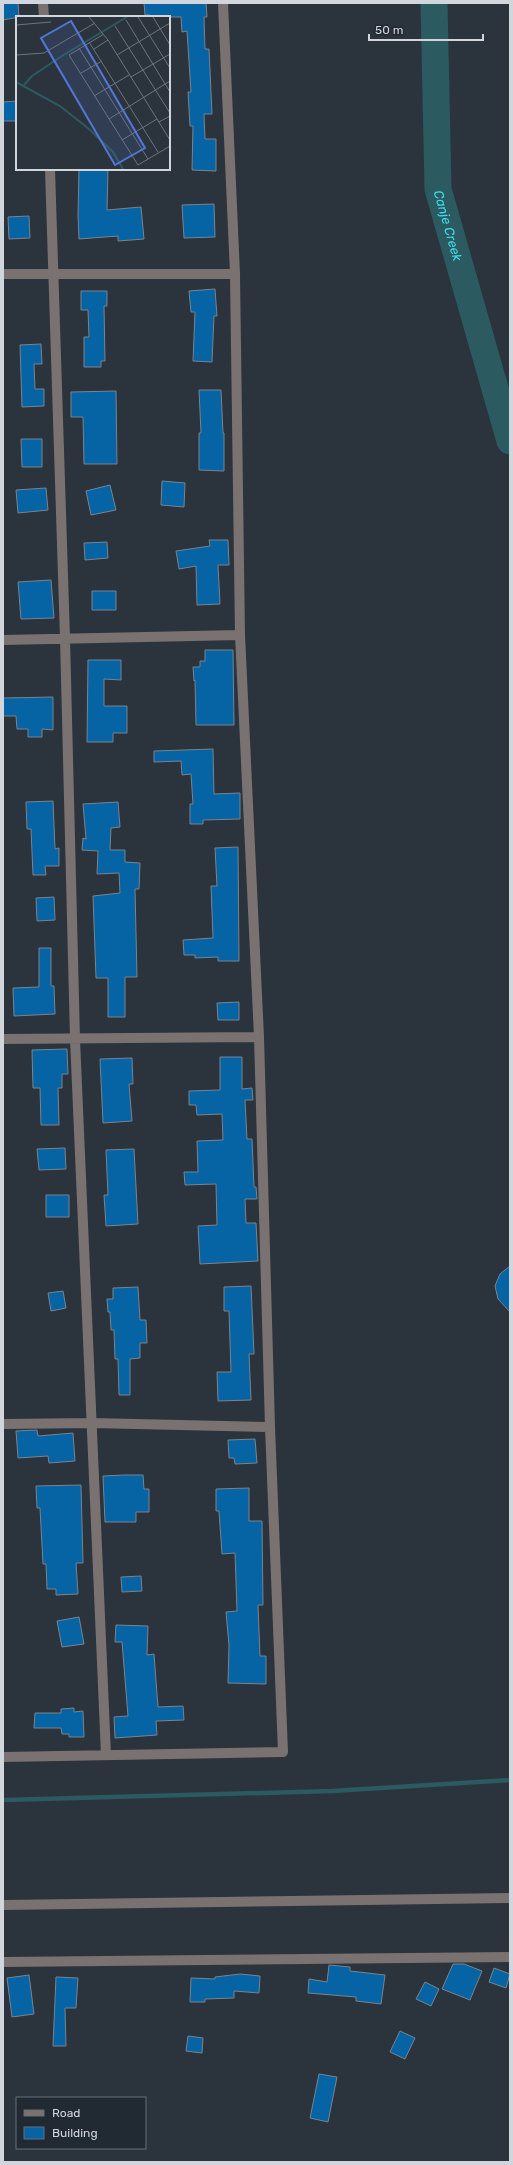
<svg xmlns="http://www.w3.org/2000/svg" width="513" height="2165" font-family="Rubik,sans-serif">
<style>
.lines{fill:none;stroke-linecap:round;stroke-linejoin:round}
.stream{stroke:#2c5a61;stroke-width:4.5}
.river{stroke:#2c5a61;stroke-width:27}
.building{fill:#0664a5;stroke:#79848e}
.minor{stroke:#797271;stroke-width:10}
.labels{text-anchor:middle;stroke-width:4;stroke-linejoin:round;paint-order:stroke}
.water-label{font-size:13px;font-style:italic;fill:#42ddf1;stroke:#212932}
.inset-river{fill:none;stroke:#2c5a61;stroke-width:2}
.inset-road{fill:none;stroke:#6d747c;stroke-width:1}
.view{fill:#5377d9;fill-opacity:0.15;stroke:#5377d9;stroke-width:2}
.inset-edge{fill:none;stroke:#d0d6dc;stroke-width:2}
</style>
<rect width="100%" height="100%" fill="#2b333c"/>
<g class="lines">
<path class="stream" d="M 3,1800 L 332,1791 L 510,1780"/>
<path class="river" id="s1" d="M 434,3 L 438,189 L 510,441"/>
</g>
<path class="building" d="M 3,3 L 18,3 L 19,17 L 3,20 Z
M 144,3 L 206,3 L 207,17 L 204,17 L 205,49 L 209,49 L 212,114 L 204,114 L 205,139 L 216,139 L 216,171 L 192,170 L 193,126 L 190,126 L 188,92 L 191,92 L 187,31 L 182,32 L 181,17 L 150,17 L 150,15 L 145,15 Z
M 17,101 L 17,121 L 3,121 L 3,102 Z
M 79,169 L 108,169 L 107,210 L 141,207 L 144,239 L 118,241 L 118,236 L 79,239 L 78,215 Z
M 214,204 L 215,237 L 184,238 L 182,205 Z
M 29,216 L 30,238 L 9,239 L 8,217 Z
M 215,289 L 217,316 L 214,316 L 212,362 L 193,361 L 195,312 L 191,312 L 189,291 Z
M 81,291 L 107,291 L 107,306 L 104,306 L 105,361 L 101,361 L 101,367 L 84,367 L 84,337 L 89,337 L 88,310 L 81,310 Z
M 41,344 L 42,364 L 34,364 L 35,389 L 44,389 L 44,406 L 22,407 L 20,345 Z
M 199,390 L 221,390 L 223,433 L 224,433 L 224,471 L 199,470 L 199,433 L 201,433 Z
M 116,391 L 117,464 L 84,464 L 83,417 L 71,417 L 71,392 Z
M 21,439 L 42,439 L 42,467 L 22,467 Z
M 162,481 L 185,483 L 184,507 L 161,505 Z
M 110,485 L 116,510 L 91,515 L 86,491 Z
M 46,488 L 48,510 L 18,513 L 16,490 Z
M 209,540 L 228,540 L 229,565 L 218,565 L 220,604 L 197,605 L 196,566 L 179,569 L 176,551 L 210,546 Z
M 107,542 L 108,558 L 85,560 L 84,543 Z
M 51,580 L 54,618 L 21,619 L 18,582 Z
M 92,591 L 116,591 L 116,610 L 92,610 Z
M 205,650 L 233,650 L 234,725 L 196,725 L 195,680 L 194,681 L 193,667 L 200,667 L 200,661 L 205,661 Z
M 88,660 L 121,660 L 121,680 L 104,679 L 104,706 L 127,706 L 127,733 L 113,733 L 113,742 L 87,742 Z
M 53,697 L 53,730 L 42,729 L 42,737 L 28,737 L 28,729 L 17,729 L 16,716 L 3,716 L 3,698 Z
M 213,749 L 214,794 L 240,793 L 240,819 L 203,820 L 203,824 L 190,824 L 190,804 L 193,804 L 191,774 L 182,775 L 181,761 L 154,762 L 154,751 Z
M 53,801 L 55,849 L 59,848 L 59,866 L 45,866 L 46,875 L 33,875 L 31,829 L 27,829 L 26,802 Z
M 118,802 L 120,827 L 111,828 L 110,850 L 125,850 L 125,862 L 140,863 L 139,889 L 135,889 L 137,977 L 125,977 L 125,1017 L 108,1017 L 108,978 L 96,978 L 93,896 L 120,893 L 119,873 L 97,874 L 98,851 L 82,850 L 83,838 L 86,839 L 83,804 Z
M 238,847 L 239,961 L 218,961 L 218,957 L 195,958 L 195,955 L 184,955 L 183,940 L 213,938 L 211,886 L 217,886 L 215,848 Z
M 54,897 L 55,920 L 37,921 L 36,898 Z
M 39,948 L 51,948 L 51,986 L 54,986 L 55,1014 L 14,1016 L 13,988 L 39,987 Z
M 239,1002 L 239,1020 L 218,1020 L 217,1003 Z
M 67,1049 L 68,1074 L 62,1074 L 62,1088 L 58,1088 L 59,1125 L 41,1125 L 40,1088 L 33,1088 L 32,1050 Z
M 220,1057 L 242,1057 L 242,1089 L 252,1088 L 253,1100 L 245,1100 L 247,1139 L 252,1139 L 254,1187 L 256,1187 L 257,1199 L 245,1199 L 246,1223 L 256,1223 L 258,1261 L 200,1264 L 198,1226 L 217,1225 L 216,1184 L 185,1185 L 184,1172 L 198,1172 L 197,1141 L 223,1140 L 222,1114 L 197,1115 L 196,1105 L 189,1105 L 189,1091 L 220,1090 Z
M 132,1058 L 133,1084 L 129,1084 L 132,1121 L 103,1123 L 100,1059 Z
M 65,1148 L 66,1169 L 39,1170 L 37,1149 Z
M 134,1149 L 138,1224 L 106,1226 L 104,1195 L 108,1195 L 106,1150 Z
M 46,1195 L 69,1195 L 69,1217 L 46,1217 Z
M 510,1266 L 510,1312 L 498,1299 L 495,1286 L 500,1274 Z
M 251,1286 L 254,1354 L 249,1354 L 251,1400 L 218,1401 L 217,1372 L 231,1372 L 229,1311 L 224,1311 L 224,1287 Z
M 138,1287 L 140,1320 L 146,1320 L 147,1343 L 140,1343 L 140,1358 L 130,1359 L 130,1395 L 119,1395 L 118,1359 L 115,1359 L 114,1330 L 111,1330 L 110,1312 L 108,1312 L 107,1299 L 113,1299 L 113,1288 Z
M 63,1291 L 66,1308 L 51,1311 L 48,1293 Z
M 37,1430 L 38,1436 L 73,1433 L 75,1461 L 49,1463 L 48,1456 L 18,1458 L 16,1431 Z
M 255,1439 L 257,1463 L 235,1464 L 234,1458 L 229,1458 L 228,1440 Z
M 124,1475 L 143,1475 L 144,1489 L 149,1489 L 149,1512 L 136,1512 L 136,1522 L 105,1522 L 103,1476 Z
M 81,1485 L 83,1563 L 76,1563 L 78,1594 L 56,1595 L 56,1589 L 47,1589 L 46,1564 L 43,1564 L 40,1508 L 37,1508 L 36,1486 Z
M 249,1488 L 249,1521 L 262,1521 L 263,1605 L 258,1605 L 260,1656 L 266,1656 L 266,1684 L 228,1683 L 229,1645 L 226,1612 L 237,1611 L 235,1553 L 222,1554 L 219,1511 L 216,1511 L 216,1489 Z
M 141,1576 L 142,1591 L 122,1592 L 121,1577 Z
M 79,1617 L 84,1644 L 62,1647 L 57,1621 Z
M 116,1625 L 148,1626 L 147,1655 L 154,1654 L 158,1707 L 183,1706 L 184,1720 L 156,1721 L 157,1735 L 115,1738 L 114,1717 L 128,1716 L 122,1642 L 115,1642 Z
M 74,1708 L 74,1712 L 83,1711 L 84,1737 L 69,1737 L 69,1734 L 62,1734 L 61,1728 L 34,1728 L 35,1713 L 61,1713 L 61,1709 Z
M 453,1964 L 464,1964 L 482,1971 L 470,2000 L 442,1989 Z
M 329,1965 L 350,1967 L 350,1971 L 385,1975 L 381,2004 L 356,2001 L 356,1997 L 308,1993 L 309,1979 L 327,1982 Z
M 494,1968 L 510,1974 L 506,1988 L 489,1982 Z
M 240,1974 L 260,1976 L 259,1993 L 234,1991 L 234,1998 L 205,1999 L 205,2002 L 190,2002 L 191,1978 L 215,1979 L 215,1977 Z
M 29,1975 L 34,2014 L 12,2017 L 7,1978 Z
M 56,1977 L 78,1978 L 76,2008 L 65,2008 L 66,2046 L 53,2046 Z
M 425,1982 L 439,1989 L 431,2006 L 416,1999 Z
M 400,2031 L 415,2038 L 405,2059 L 390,2052 Z
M 188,2036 L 203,2038 L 202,2053 L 186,2051 Z
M 319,2074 L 337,2077 L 328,2122 L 310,2118 Z"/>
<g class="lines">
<path class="minor" d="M 43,3 L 44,17
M 50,169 L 65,638 L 75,1039 L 106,1755
M 3,274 L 235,274
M 3,640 L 240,635
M 3,1039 L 259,1037
M 3,1424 L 92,1423 L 270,1427
M 3,1757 L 283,1752 L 270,1427 L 259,1037 L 240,635 L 235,274 L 223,3
M 3,1905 L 510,1898
M 3,1962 L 510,1957"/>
</g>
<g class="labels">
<g class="water-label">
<text dy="5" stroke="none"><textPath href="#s1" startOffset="224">Canje Creek</textPath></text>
</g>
</g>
<g transform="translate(16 16)">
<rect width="154" height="154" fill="#2b333c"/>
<path class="inset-river" d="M 0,66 L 44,90 L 73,113 L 97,136 L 107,153M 8,69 L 16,60 L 49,38 L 111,1"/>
<path class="inset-road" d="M 73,1 L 92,24 L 154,124M 122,1 L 154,52M 137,1 L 154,29M 110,4 L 154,76M 0,9 L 35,6M 99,10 L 154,97M 88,18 L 53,39 L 122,149 L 154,130M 73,26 L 142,136M 63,32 L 132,143M 78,33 L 92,24M 0,39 L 28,37 L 79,7M 101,39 L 154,7M 65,57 L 86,45M 115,61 L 154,38M 78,80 L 113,59M 93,103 L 154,65M 143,106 L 154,100M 106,124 L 141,103"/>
<path class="view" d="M 55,5 L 129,132 L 99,149 L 25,22 Z"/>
<rect width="154" height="154" class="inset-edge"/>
</g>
<rect width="513" height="2165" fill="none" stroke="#d0d6dc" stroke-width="8"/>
<rect x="16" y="2097" width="130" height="52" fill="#212932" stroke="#676e76"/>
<rect x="24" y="2110" width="20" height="6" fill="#797271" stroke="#676e76"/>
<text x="52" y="2117" font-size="12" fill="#d0d6dc">Road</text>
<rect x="24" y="2127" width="20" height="12" fill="#0664a5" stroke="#676e76"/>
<text x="52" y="2137" font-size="12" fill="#d0d6dc">Building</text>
<path d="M369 34v6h114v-6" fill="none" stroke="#d0d6dc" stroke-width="2"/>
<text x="375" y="34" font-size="12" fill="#d0d6dc" stroke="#212932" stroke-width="3" paint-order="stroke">50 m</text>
</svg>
